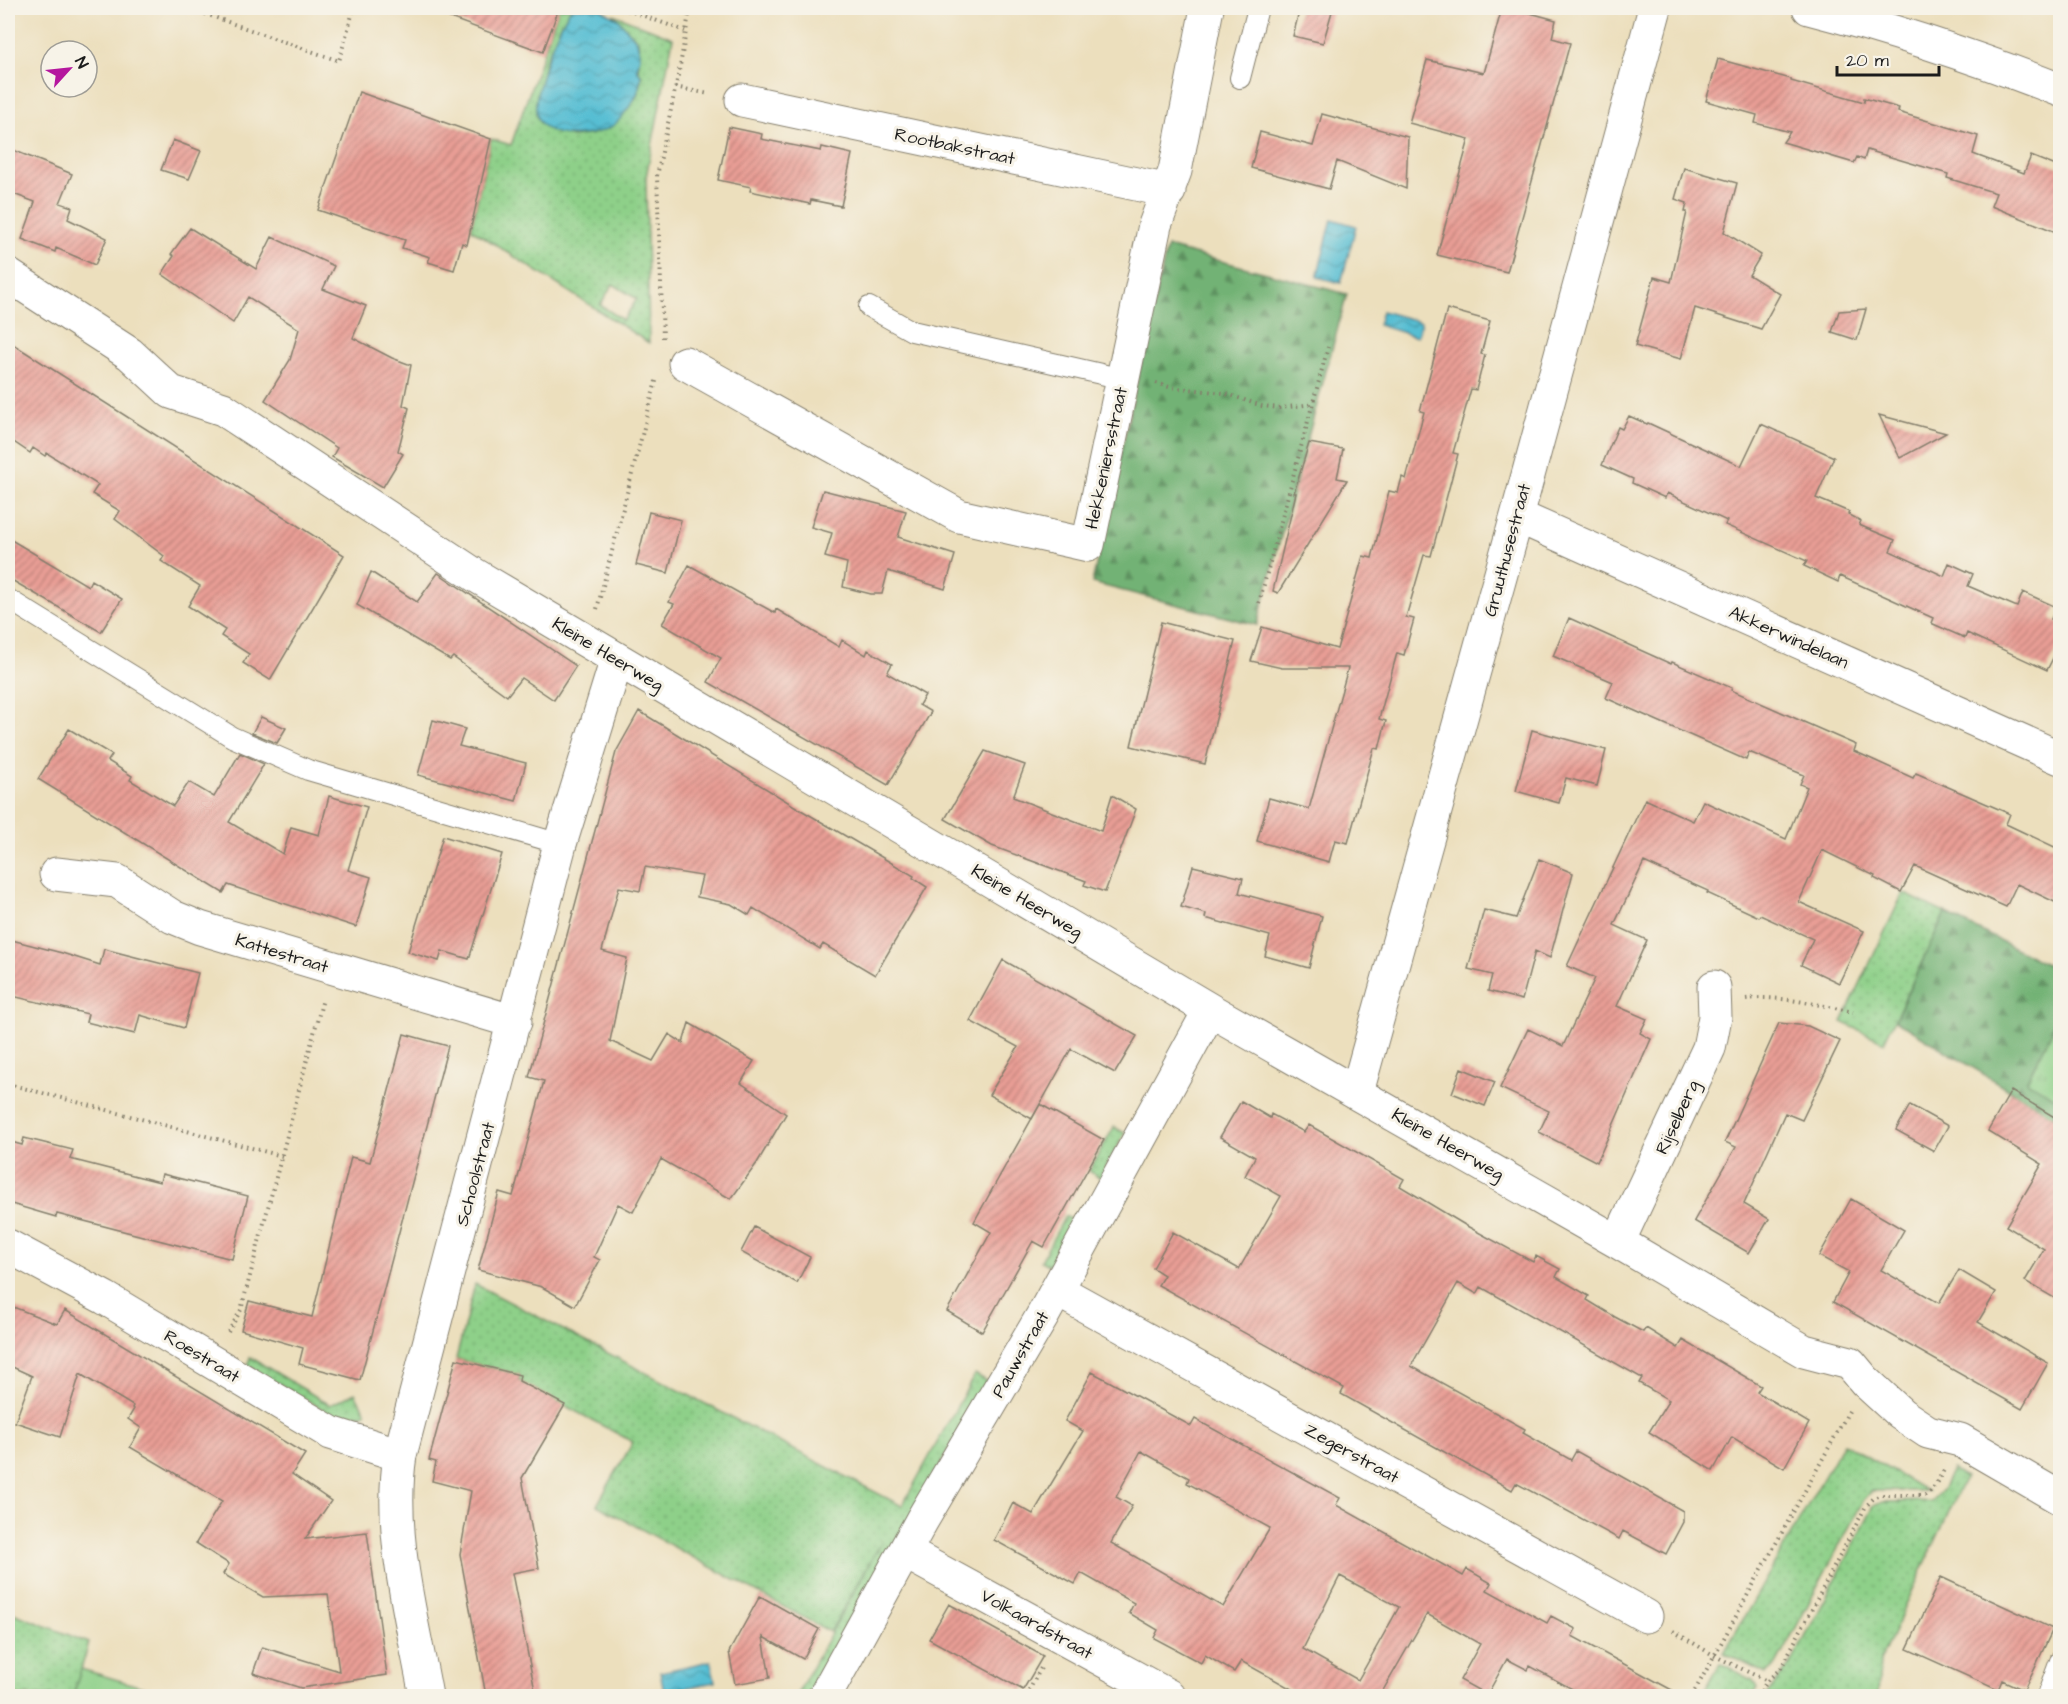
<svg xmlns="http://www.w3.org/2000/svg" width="2068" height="1704" font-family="'Architects Daughter',sans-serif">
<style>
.grass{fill:url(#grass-dots);stroke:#557652;stroke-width:1.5;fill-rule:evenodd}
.forest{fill:url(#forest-firs);stroke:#476748;stroke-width:1.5}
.park{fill:url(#park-tufts);stroke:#557652;stroke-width:1.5}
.pitch{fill:#8ed089;stroke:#557652;stroke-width:1.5}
.water{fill:url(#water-waves);stroke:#396d78;stroke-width:1.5}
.building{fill:url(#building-hatch);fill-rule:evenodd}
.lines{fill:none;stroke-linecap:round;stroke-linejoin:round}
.service-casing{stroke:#847e6c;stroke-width:22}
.minor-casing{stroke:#847e6c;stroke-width:35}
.path{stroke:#847e6c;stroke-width:4;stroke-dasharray:1.5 4.5;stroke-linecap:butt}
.service{stroke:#fff;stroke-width:20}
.minor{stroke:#fff;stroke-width:33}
.labels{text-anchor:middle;stroke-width:6;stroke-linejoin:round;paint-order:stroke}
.street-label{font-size:18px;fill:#1c1c1c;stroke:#f7f3e8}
</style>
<defs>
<pattern id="grass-dots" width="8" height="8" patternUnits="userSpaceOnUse" patternTransform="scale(1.5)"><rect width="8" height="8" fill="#8ed089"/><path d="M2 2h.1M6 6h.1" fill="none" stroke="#7ab276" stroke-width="1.8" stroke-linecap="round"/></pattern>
<pattern id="forest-firs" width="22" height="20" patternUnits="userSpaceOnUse" patternTransform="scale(1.5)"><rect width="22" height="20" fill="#72b275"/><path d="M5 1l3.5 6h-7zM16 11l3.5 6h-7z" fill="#5d905f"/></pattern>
<pattern id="park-tufts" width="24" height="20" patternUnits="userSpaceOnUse" patternTransform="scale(1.5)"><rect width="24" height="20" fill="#8ed089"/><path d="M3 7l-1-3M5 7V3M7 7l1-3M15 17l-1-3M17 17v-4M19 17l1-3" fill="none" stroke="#7ab276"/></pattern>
<pattern id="water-waves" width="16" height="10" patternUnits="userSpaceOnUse" patternTransform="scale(1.5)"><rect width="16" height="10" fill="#56bed3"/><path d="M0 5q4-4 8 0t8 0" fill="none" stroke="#469aaa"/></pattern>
<pattern id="building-hatch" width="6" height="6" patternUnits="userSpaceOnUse" patternTransform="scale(1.5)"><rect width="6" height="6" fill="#e99e95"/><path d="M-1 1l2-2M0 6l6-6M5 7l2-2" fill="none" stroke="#bc8079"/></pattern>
</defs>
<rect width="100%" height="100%" fill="#f7f3e8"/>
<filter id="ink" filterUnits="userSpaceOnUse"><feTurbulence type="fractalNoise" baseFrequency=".0167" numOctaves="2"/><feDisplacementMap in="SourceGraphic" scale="12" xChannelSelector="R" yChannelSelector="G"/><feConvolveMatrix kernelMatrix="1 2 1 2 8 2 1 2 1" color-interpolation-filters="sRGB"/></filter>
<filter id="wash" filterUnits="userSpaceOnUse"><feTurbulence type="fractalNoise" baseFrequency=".008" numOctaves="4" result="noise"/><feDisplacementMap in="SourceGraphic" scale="24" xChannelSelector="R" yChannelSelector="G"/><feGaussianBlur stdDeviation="1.35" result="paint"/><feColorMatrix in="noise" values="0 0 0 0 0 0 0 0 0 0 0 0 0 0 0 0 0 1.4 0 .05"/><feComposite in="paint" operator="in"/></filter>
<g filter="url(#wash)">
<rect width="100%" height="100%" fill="#ecdfbd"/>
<path class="grass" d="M 559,8 L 571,8 L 561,25 L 546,59 L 536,102 L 536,114 L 540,123 L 554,132 L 573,137 L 593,134 L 614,125 L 637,96 L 642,76 L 638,69 L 640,56 L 638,41 L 613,14 L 673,38 L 646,177 L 649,343 L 471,229 L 491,139 L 511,145 ZM 613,284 L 637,299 L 623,320 L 600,305 Z
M 1903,893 L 1945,913 L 1884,1042 L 1842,1022 Z
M 1114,1127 L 1125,1133 L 1100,1178 L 1089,1171 Z
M 1065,1216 L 1076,1222 L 1051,1267 L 1041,1261 Z
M 475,1284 L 902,1506 L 975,1374 L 987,1381 L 811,1696 L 796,1696 L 882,1541 L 830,1632 L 597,1505 L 633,1442 L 519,1381 L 520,1375 L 456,1359 Z
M 250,1357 L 330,1405 L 355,1393 L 366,1413 L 343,1421 L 248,1366 Z
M 1843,1443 L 1927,1491 L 1872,1491 L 1863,1501 L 1776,1665 L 1766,1674 L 1724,1653 Z
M 1952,1469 L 1965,1477 L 1880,1661 L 1878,1696 L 1766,1696 L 1793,1660 L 1874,1506 L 1882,1502 L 1931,1501 L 1942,1490 Z
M 8,1611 L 89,1643 L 73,1696 L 8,1696 Z
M 1720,1663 L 1753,1680 L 1757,1688 L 1752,1696 L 1702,1696 Z"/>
<path class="forest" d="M 1167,247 L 1347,294 L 1257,625 L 1092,583 Z
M 1945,913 L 2060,971 L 2060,1016 L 2027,1080 L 2060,1101 L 2060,1121 L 1895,1020 Z"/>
<path class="park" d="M 2060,1016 L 2060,1101 L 2027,1081 Z"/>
<path class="pitch" d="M 81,1669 L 172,1696 L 73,1696 Z"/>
<path class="water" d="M 572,8 L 599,8 L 618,19 L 637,41 L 640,56 L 637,69 L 641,76 C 640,82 639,89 637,94 C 635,100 621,119 615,124 C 597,139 540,143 536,112 C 534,97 542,80 545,66 C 549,53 563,17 572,8 Z
M 1332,219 L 1356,226 L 1341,283 L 1317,277 Z
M 1382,311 L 1421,322 L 1417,337 L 1378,325 Z
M 711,1661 L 715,1682 L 664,1692 L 660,1672 Z"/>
<g id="blocks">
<path class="building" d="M 431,8 L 559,8 L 543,52 L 431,11 Z
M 1300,8 L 1333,8 L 1323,43 L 1293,36 Z
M 1502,8 L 1512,8 L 1556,20 L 1552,38 L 1570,43 L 1507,272 L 1437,255 L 1469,139 L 1409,123 L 1427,60 L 1484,73 Z
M 1718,59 L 1791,79 L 1791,81 L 1864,102 L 1864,98 L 1881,103 L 1899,108 L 1898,112 L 1978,136 L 1973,154 L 2024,173 L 2031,156 L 2061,168 L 2061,234 L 1991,206 L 1996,193 L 1947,178 L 1948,174 L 1867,150 L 1864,160 L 1857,157 L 1854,163 L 1783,142 L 1790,132 L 1755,123 L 1757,115 L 1706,101 Z
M 359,92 L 491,139 L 467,245 L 462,243 L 454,270 L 428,262 L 430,257 L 402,248 L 405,240 L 318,210 Z
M 1322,114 L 1408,137 L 1406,189 L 1337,161 L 1329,189 L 1251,168 L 1260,132 L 1313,146 Z
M 729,127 L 762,134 L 761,139 L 821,151 L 822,147 L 852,154 L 841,206 L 811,200 L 810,204 L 750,191 L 751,187 L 718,180 Z
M 173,140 L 201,151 L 189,179 L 161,170 Z
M 8,148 L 72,174 L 60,203 L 72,207 L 68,219 L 107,238 L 95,265 L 56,248 L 55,252 L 22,239 L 35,202 L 8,192 Z
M 1684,168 L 1737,183 L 1724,232 L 1761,255 L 1749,275 L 1780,294 L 1761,329 L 1695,308 L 1681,359 L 1635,346 L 1654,277 L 1671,282 L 1687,212 L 1685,212 L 1687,203 L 1675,199 Z
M 190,228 L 256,269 L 272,237 L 334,266 L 323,289 L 366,306 L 353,338 L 392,358 L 411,365 L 403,405 L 409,408 L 398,451 L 403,454 L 383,487 L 332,457 L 337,448 L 265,400 L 290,360 L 299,329 L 248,297 L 233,323 L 162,274 L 174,256 L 171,254 Z
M 1447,309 L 1490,321 L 1481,354 L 1485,355 L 1476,390 L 1471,389 L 1453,453 L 1458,454 L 1431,556 L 1424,555 L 1406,617 L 1414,619 L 1404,655 L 1397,653 L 1379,719 L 1386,721 L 1379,749 L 1374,748 L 1348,843 L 1335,840 L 1329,862 L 1257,841 L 1269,798 L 1309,809 L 1348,668 L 1282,668 L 1251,661 L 1262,627 L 1337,649 L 1363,556 L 1372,558 L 1389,491 L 1398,493 L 1402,477 L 1406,479 L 1424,412 L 1420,411 Z
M 1866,309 L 1857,340 L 1832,332 L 1839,311 Z
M 8,341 L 344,555 L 270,680 L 243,663 L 249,654 L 221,636 L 225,630 L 188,606 L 200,586 L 161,561 L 164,556 L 115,519 L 120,511 L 92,494 L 98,485 L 47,453 L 45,456 L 33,448 L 30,453 L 8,438 Z
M 1879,415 L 1946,433 L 1900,458 Z
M 1629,416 L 1647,424 L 1648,423 L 1741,466 L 1761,424 L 1834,457 L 1816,498 L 1849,512 L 1848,514 L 1861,521 L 1859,525 L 1895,540 L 1890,551 L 1944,576 L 1949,563 L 1973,574 L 1968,586 L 2017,607 L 2023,592 L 2056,607 L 2051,619 L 2061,623 L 2061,642 L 2047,670 L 1967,633 L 1965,638 L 1931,623 L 1933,618 L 1840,576 L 1838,582 L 1804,566 L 1807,561 L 1725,525 L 1727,521 L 1667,493 L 1665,498 L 1632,483 L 1633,479 L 1602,465 L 1618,427 L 1622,429 Z
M 1309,443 L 1343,449 L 1337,478 L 1347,480 L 1278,593 L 1273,591 L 1296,493 L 1294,493 Z
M 823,490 L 906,511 L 898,537 L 955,555 L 945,589 L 888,571 L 882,594 L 871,594 L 843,587 L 847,563 L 825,557 L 832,533 L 811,527 Z
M 649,512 L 681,520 L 668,573 L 636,565 Z
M 8,538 L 88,586 L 91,580 L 122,599 L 101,632 L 8,578 Z
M 689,565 L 775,613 L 776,609 L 839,647 L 842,640 L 866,655 L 868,650 L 892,664 L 887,673 L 925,695 L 919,705 L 931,712 L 888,785 L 708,682 L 721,658 L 662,624 L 674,604 L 669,602 Z
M 371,572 L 417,602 L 438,573 L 576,666 L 554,700 L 521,678 L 507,696 L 453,657 L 450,660 L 357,605 Z
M 1569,618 L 1671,664 L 1672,662 L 1732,688 L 1731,690 L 1856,745 L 1854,751 L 1913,778 L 1916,773 L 2010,814 L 2006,824 L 2061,850 L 2061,905 L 2017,884 L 2006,907 L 1915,866 L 1901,892 L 1874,878 L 1875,876 L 1822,850 L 1799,902 L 1864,931 L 1839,983 L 1801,965 L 1813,939 L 1760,915 L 1759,917 L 1707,893 L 1708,891 L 1644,862 L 1614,925 L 1647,940 L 1617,1006 L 1647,1019 L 1640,1033 L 1651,1039 L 1597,1162 L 1539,1132 L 1549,1111 L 1500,1088 L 1528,1029 L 1563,1046 L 1595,978 L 1567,966 L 1645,799 L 1693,821 L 1703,801 L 1786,839 L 1807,787 L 1800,784 L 1804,775 L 1749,752 L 1746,760 L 1606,698 L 1613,682 L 1553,656 Z
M 1161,622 L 1235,641 L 1205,764 L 1131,746 Z
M 639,711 L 801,810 L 914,876 L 913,878 L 927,887 L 875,975 L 823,944 L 820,949 L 753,908 L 749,915 L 731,904 L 697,897 L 702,876 L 645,867 L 640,891 L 619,887 L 602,951 L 627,958 L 610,1041 L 653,1061 L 669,1034 L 683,1043 L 689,1023 L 754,1061 L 741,1083 L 786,1114 L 757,1163 L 731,1199 L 661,1159 L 633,1212 L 618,1204 L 594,1257 L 600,1260 L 575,1306 L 542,1287 L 478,1270 L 499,1192 L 513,1196 L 544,1081 L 529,1077 L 616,752 Z
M 261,717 L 286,728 L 277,743 L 252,733 Z
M 433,720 L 465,729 L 459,746 L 526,763 L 516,801 L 418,775 Z
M 69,729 L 112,755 L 108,761 L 132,776 L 130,780 L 173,806 L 189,782 L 214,797 L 240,753 L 264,764 L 229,822 L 283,854 L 291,827 L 319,835 L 329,796 L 367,807 L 348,870 L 371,877 L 356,927 L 228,885 L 223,893 L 38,779 Z
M 1532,730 L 1606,750 L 1597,786 L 1566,778 L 1559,803 L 1516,791 Z
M 985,751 L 1025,765 L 1013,797 L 1101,831 L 1112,795 L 1136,809 L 1105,892 L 1084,885 L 1086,881 L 992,846 L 945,819 Z
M 443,836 L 502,854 L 469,959 L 442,951 L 439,961 L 408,952 Z
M 1539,859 L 1573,873 L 1550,958 L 1535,951 L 1522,1000 L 1488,991 L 1492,975 L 1468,969 L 1484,910 L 1516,918 Z
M 1193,866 L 1243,878 L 1239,893 L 1322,916 L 1309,968 L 1265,956 L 1270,936 L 1205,918 L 1206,914 L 1181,907 Z
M 8,939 L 62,953 L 100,965 L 104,949 L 198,973 L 184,1028 L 140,1015 L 135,1034 L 86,1022 L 88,1014 L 8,995 Z
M 1003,960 L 1137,1036 L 1115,1073 L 1071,1049 L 1032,1119 L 989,1095 L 1018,1047 L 970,1021 Z
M 1779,1023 L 1808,1026 L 1840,1041 L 1802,1120 L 1785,1113 L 1744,1204 L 1769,1219 L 1749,1253 L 1694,1221 L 1736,1147 L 1725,1142 Z
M 404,1034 L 448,1046 L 360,1380 L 299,1364 L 303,1348 L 241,1330 L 249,1301 L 312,1317 L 351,1157 L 370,1162 Z
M 1461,1068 L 1495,1082 L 1485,1106 L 1452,1093 Z
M 2011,1091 L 2061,1121 L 2061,1302 L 2025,1281 L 2044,1249 L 2006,1226 L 2042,1164 L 1988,1131 Z
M 1241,1101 L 1270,1118 L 1271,1114 L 1304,1132 L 1309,1125 L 1404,1179 L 1400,1186 L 1465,1225 L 1533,1262 L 1536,1256 L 1560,1269 L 1556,1277 L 1589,1296 L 1587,1300 L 1615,1317 L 1643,1332 L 1646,1328 L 1678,1348 L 1683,1340 L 1761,1386 L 1757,1392 L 1809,1423 L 1784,1468 L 1732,1437 L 1713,1471 L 1649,1432 L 1669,1400 L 1639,1383 L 1642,1378 L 1481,1287 L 1477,1294 L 1458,1283 L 1411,1366 L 1525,1429 L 1523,1433 L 1571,1460 L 1576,1451 L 1683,1511 L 1683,1522 L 1666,1554 L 1623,1531 L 1619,1539 L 1516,1483 L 1512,1490 L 1341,1394 L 1344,1388 L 1158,1285 L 1164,1275 L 1153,1268 L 1173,1232 L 1239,1269 L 1281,1196 L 1245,1176 L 1255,1157 L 1220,1137 Z
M 1040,1104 L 1104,1140 L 1044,1247 L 1033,1241 L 982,1332 L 947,1311 L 991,1232 L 974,1222 Z
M 1910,1105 L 1948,1126 L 1934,1151 L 1896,1130 Z
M 24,1138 L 73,1150 L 70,1159 L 160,1182 L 162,1174 L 248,1196 L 232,1259 L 57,1214 L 56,1217 L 8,1203 L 8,1141 L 22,1145 Z
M 1851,1199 L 1904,1230 L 1881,1270 L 1939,1303 L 1959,1270 L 1996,1292 L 1978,1322 L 2048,1363 L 2022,1409 L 1833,1302 L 1849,1272 L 1819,1256 Z
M 754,1227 L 810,1257 L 797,1283 L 741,1252 Z
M 8,1305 L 57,1324 L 65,1310 L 305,1454 L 292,1474 L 331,1501 L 305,1539 L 367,1532 L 387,1675 L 301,1688 L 253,1673 L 262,1647 L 339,1671 L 328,1594 L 263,1597 L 223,1574 L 229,1564 L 196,1543 L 222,1501 L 130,1447 L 141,1428 L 128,1419 L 134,1409 L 132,1408 L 133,1406 L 80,1374 L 60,1437 L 15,1422 L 32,1376 L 8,1365 Z
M 456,1359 L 520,1375 L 519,1381 L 565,1405 L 522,1478 L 539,1568 L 512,1573 L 536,1696 L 486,1696 L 460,1554 L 471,1491 L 432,1481 L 436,1462 L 429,1460 Z
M 1092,1372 L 1191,1426 L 1195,1419 L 1340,1498 L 1336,1505 L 1463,1576 L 1467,1569 L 1491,1583 L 1487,1590 L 1547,1623 L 1551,1616 L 1576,1629 L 1572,1636 L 1683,1696 L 1585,1696 L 1530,1666 L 1528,1670 L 1507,1659 L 1487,1695 L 1460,1680 L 1480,1644 L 1427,1614 L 1381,1694 L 1385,1696 L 1304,1696 L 1241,1661 L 1234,1672 L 1205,1655 L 1201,1663 L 1154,1638 L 1158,1630 L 1129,1613 L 1134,1603 L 1081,1573 L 1075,1584 L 994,1540 L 1013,1503 L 1033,1514 L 1083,1431 L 1065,1421 ZM 1141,1451 L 1189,1478 L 1187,1483 L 1270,1528 L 1223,1607 L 1111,1543 L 1132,1506 L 1116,1497 ZM 1340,1576 L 1399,1607 L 1358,1680 L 1303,1649 Z
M 1941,1577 L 2053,1629 L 2024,1690 L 2002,1680 L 1998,1690 L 1907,1649 Z
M 760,1596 L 819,1629 L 803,1659 L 763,1637 L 770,1678 L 735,1684 L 729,1652 Z
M 949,1604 L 1043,1656 L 1023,1690 L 929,1639 Z"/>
</g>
</g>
<g filter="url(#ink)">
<use href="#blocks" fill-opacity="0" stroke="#847e6c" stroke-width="1.5"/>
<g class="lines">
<g class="service-casing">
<path id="service" d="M 1240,78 L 1258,8
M 869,307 L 912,331 L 1123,379
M 8,599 L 232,737 L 308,770 L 560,844
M 2047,1696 L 2060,1661"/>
</g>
<g class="minor-casing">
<path id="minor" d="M 1809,8 C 1894,30 1978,58 2060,90
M 742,100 L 1169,191
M 8,275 L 130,354 L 171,392 L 223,409 L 475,575 L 1210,1010 L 1618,1242 L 1804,1351 L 1850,1363 L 1865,1381 L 1901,1414 L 1928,1432 L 1960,1440 L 2060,1498
M 685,363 L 959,516 L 1088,545 L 1155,225 L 1175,171 L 1207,8
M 1517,516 L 2060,758
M 56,874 L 117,881 L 173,917 L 200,928 L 515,1022
M 1357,1092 L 1517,516 L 1655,8
M 1618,1242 L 1709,1048 L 1715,1017 L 1714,987
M 8,1246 L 105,1298 L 331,1433 L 400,1455
M 1057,1290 L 1646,1616
M 905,1552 L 1169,1696
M 426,1696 C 412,1618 388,1534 400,1455 L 560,844 L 617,659
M 825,1696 L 922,1520 L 1043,1315 L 1210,1010"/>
</g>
<path class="path" d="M 188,8 L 339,61 L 354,8
M 622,8 L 685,31
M 675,87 L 709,94
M 663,338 L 657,176 L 680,66 L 690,8
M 1156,383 L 1169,387 L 1224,393 L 1262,406 L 1279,408 L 1314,404
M 1259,603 L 1328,347
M 597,609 L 656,381
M 1746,999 C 1779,995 1821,1005 1853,1012
M 8,1084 L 282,1156
M 228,1332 L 241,1310 L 323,999
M 1673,1631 L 1715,1656 L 1767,1681
M 1026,1696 L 1042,1666
M 1692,1696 L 1849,1411
M 1758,1696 L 1767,1681 L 1781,1668 L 1866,1506 L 1874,1498 L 1881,1495 L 1925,1495 L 1932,1490 L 1944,1470"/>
<use href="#service" class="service"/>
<use href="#minor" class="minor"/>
</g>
</g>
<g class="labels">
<g class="street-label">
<text transform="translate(955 146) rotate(12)" y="6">Rootbakstraat</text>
<text transform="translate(1106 458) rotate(-78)" y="6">Hekkeniersstraat</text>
<text transform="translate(1507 550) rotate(-75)" y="6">Gruuthusestraat</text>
<text transform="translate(1789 637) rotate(24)" y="6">Akkerwindelaan</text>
<text transform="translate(608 654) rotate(31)" y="6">Kleine Heerweg</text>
<text transform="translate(1027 901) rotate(31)" y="6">Kleine Heerweg</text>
<text transform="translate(282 953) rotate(17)" y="6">Kattestraat</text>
<text transform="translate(1677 1117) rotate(-65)" y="6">Rijselberg</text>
<text transform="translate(1448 1144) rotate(30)" y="6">Kleine Heerweg</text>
<text transform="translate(475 1174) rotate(-75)" y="6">Schoolstraat</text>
<text transform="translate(1020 1354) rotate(-60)" y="6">Pauwstraat</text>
<text transform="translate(202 1356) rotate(31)" y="6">Roestraat</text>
<text transform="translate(1352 1453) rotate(29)" y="6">Zegerstraat</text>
<text transform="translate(1037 1624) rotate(29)" y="6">Volkaardstraat</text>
</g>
</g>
<rect width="2068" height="1704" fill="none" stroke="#f7f3e8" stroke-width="30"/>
<g transform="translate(69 69) rotate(63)"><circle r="28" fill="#f7f3e8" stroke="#9f9d96" stroke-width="1.5"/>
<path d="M0-4.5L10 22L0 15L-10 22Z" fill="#b5179e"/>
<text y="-9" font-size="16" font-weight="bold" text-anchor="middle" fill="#1c1c1c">N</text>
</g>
<path d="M1837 66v9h102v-9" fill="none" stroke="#1c1c1c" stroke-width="3"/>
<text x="1846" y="66" font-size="18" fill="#1c1c1c" stroke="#f7f3e8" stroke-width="4.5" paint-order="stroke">20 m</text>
</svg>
